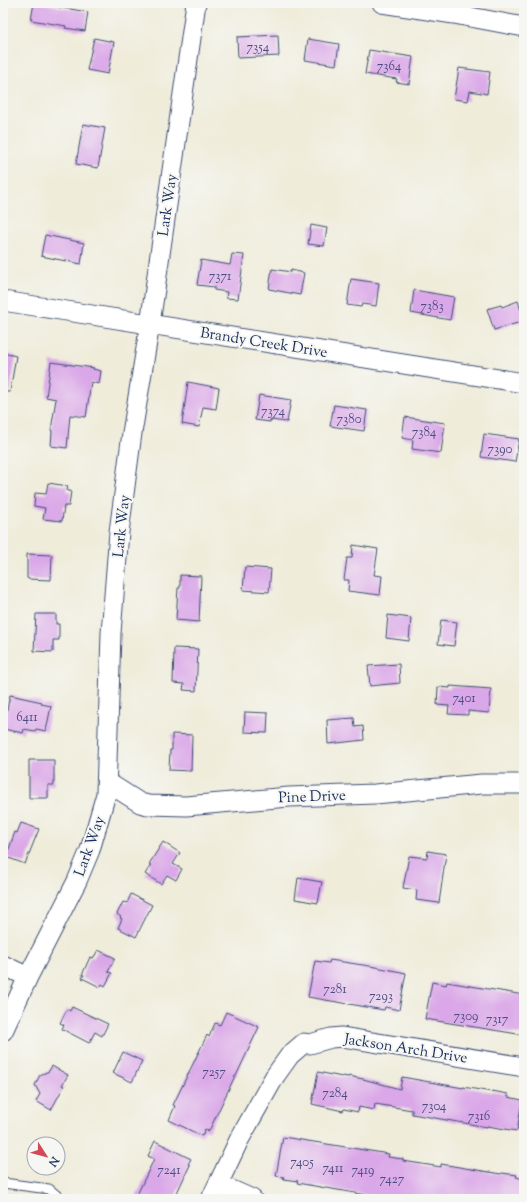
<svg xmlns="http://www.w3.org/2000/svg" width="527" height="1202" font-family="'Sorts Mill Goudy',serif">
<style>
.building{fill:#daa7e8}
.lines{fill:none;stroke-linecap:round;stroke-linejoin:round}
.lane-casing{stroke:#3b4b71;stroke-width:11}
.street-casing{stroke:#3b4b71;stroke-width:21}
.lane{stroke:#fff;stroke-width:9}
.street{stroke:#fff;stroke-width:19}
.labels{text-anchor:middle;stroke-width:4;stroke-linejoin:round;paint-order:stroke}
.number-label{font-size:13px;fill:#4b4d80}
.street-label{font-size:15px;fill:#1b2f5e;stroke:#f6f6f2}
</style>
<rect width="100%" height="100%" fill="#f6f6f2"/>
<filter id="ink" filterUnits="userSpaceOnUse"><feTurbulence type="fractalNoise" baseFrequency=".025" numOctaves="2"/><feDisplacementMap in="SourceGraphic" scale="8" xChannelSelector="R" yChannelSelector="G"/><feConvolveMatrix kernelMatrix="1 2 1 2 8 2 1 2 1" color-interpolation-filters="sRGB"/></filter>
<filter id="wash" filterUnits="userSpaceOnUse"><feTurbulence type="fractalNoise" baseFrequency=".012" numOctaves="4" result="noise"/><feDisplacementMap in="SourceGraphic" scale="16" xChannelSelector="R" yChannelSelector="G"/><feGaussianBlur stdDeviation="0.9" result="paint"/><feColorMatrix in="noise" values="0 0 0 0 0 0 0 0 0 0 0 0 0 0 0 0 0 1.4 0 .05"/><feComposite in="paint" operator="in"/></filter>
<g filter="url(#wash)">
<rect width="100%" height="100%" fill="#efecda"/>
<g id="blocks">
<path class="building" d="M 34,3 L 40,3 L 58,6 L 58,7 L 88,12 L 85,31 L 65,28 L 66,26 L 31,20 Z
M 278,35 L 279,56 L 238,58 L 237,37 Z
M 94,38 L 114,42 L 108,74 L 87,70 Z
M 308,39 L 339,44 L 336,65 L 305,60 Z
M 369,50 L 413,57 L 409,84 L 396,82 L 397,79 L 365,74 Z
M 459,68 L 490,72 L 487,94 L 470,91 L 468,101 L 454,99 Z
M 83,124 L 105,128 L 98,168 L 76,164 Z
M 311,225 L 327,228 L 324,246 L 308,244 Z
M 45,235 L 84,243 L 81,264 L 41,256 Z
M 232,254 L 244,255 L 238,299 L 226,298 L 227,292 L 214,290 L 214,287 L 197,285 L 201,260 L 230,265 Z
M 272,269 L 291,272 L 291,270 L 304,273 L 300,295 L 269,289 Z
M 351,279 L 379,283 L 376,306 L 362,304 L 361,307 L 347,305 Z
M 414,290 L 454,297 L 450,320 L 411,313 Z
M 518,301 L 524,321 L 494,330 L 487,309 L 501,305 L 502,307 Z
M 3,353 L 16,356 L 10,392 L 3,392 Z
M 51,362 L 94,368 L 93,369 L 101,371 L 99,384 L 91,382 L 86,417 L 70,415 L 67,448 L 51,446 L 52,431 L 51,430 L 56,399 L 46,397 Z
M 188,382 L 219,388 L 216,409 L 203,407 L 199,427 L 182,424 Z
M 259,395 L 291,400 L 287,422 L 270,420 L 270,422 L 255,420 Z
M 334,405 L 367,410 L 364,431 L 330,426 Z
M 405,417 L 445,423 L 441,453 L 412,449 L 413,440 L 402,438 Z
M 484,434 L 519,439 L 515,462 L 481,457 Z
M 48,483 L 68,486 L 67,491 L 71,491 L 69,506 L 64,506 L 62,521 L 43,519 L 45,508 L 34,506 L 35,493 L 46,494 Z
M 353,545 L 378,549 L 374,575 L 382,576 L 380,595 L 348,591 L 349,580 L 344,580 L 347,558 L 352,558 Z
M 27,554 L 52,555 L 51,580 L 28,579 L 27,578 Z
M 245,567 L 271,569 L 269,592 L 243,590 Z
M 180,575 L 201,576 L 199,622 L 176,620 L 178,588 L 180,588 Z
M 36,614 L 56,614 L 56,624 L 59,624 L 59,640 L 53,640 L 53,652 L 34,651 Z
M 388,615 L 411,618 L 409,641 L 386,638 Z
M 441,620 L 457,622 L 454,646 L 438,644 Z
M 174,648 L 198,649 L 196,691 L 183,690 L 184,684 L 173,683 Z
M 399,664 L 400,683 L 370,686 L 368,666 Z
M 450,686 L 491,689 L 489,713 L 468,711 L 468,715 L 448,714 L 449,706 L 437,705 L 438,687 L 450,688 Z
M 10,695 L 42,702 L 41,704 L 51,706 L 46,731 L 36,729 L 35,731 L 24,729 L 23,733 L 3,729 Z
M 245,712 L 268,713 L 267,733 L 244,732 Z
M 354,718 L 355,727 L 363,726 L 364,740 L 328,744 L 327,720 Z
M 172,734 L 192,735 L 191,771 L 169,770 L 170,750 L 172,750 Z
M 29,760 L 54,760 L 54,785 L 48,785 L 48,798 L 29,798 Z
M 21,823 L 39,829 L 25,864 L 6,857 L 15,832 L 17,833 Z
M 163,842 L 180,853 L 173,864 L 182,869 L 176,880 L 167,875 L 161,884 L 145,874 L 151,865 L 149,864 Z
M 428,851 L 446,854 L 439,903 L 416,900 L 417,890 L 403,888 L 409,856 L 427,858 Z
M 298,878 L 322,882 L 318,903 L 295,899 Z
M 131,894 L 152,905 L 136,937 L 118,928 L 122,919 L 120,918 L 121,917 L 117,914 L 123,902 L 127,903 Z
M 98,950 L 115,958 L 108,972 L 112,973 L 105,986 L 102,984 L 100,987 L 82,978 L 84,975 L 82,975 L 90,957 L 93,958 L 93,957 L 94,957 Z
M 330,960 L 376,967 L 406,973 L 399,1010 L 385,1007 L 384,1010 L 308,997 L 315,961 L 329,963 Z
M 432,982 L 446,985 L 447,982 L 524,995 L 524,1035 L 425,1019 Z
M 72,1007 L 108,1024 L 102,1036 L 95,1032 L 89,1043 L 62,1029 L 64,1025 L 60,1023 L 67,1009 L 70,1011 Z
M 226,1012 L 259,1027 L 236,1076 L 235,1076 L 209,1131 L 205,1129 L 202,1136 L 169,1120 L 175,1106 L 173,1105 L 207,1035 L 209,1037 L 215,1023 L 220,1025 Z
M 123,1052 L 142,1061 L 132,1082 L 113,1073 Z
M 52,1066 L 68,1075 L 62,1085 L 64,1086 L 51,1110 L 36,1101 L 40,1094 L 35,1085 L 40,1075 L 49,1071 Z
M 318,1072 L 342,1077 L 342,1076 L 349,1077 L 349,1076 L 363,1079 L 400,1089 L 402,1077 L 463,1088 L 463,1087 L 492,1092 L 492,1091 L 508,1094 L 508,1097 L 522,1100 L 517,1131 L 487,1126 L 487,1127 L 412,1114 L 412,1110 L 375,1104 L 374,1110 L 359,1107 L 358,1112 L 344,1109 L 343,1111 L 312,1104 Z
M 283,1137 L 389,1154 L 388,1157 L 403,1159 L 403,1161 L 441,1167 L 441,1164 L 501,1174 L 502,1173 L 517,1175 L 516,1177 L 524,1179 L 524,1199 L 404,1199 L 390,1196 L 390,1199 L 297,1183 L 298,1181 L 283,1179 L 284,1177 L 276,1176 Z
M 155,1141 L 191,1159 L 188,1164 L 190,1165 L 174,1199 L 135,1199 L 154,1159 L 148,1156 Z"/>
</g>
</g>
<g filter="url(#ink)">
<use href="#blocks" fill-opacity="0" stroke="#3b4b71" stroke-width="1"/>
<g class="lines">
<g class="lane-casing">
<path id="lane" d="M 3,1183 L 49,1189 L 61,1199"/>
</g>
<g class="street-casing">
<path id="street" d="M 382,3 L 454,14 L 524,27
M 3,301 L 524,383
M 107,782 L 140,803 L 148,805 L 186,806 L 289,797 L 375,794 L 482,784 L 524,784
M 3,965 L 28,977
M 3,1031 L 28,977 L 77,881 L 90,850 L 106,794 L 111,633 L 119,532 L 132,433 L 150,324 L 196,3
M 218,1184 L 252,1199
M 211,1199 L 239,1140 L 275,1076 L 290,1055 L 304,1043 L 310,1044 L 331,1038 L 342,1037 L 524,1067"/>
</g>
<use href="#lane" class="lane"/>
<use href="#street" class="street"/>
</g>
</g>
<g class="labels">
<g class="number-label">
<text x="258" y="51">7354</text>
<text x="389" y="70">7364</text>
<text x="220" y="280">7371</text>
<text x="432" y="310">7383</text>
<text x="273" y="415">7374</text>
<text x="349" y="423">7380</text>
<text x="424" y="436">7384</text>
<text x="500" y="453">7390</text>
<text x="464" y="702">7401</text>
<text x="27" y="721">6411</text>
<text x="335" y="993">7281</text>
<text x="381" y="1000">7293</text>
<text x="466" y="1020">7309</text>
<text x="497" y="1023">7317</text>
<text x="214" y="1076">7257</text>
<text x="335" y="1097">7284</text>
<text x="434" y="1110">7304</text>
<text x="479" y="1120">7316</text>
<text x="302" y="1166">7405</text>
<text x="333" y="1172">7411</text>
<text x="169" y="1174">7241</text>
<text x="363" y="1174">7419</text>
<text x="392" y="1183">7427</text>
</g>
<g class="street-label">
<text transform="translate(167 205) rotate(-82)" y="5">Lark Way</text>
<text transform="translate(264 342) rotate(9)" y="5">Brandy Creek Drive</text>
<text transform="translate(121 526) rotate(-84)" y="5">Lark Way</text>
<text transform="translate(312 796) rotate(-2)" y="5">Pine Drive</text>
<text transform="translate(89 846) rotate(-70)" y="5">Lark Way</text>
<text transform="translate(406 1048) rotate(9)" y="5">Jackson Arch Drive</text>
</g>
</g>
<rect width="527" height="1202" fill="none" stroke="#f6f6f2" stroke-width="16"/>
<g transform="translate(46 1156) rotate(126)"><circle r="19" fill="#f6f6f2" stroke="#9ea6b7"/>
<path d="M0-3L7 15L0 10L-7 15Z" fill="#d1495b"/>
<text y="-6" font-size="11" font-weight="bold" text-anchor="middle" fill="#1b2f5e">N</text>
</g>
</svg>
